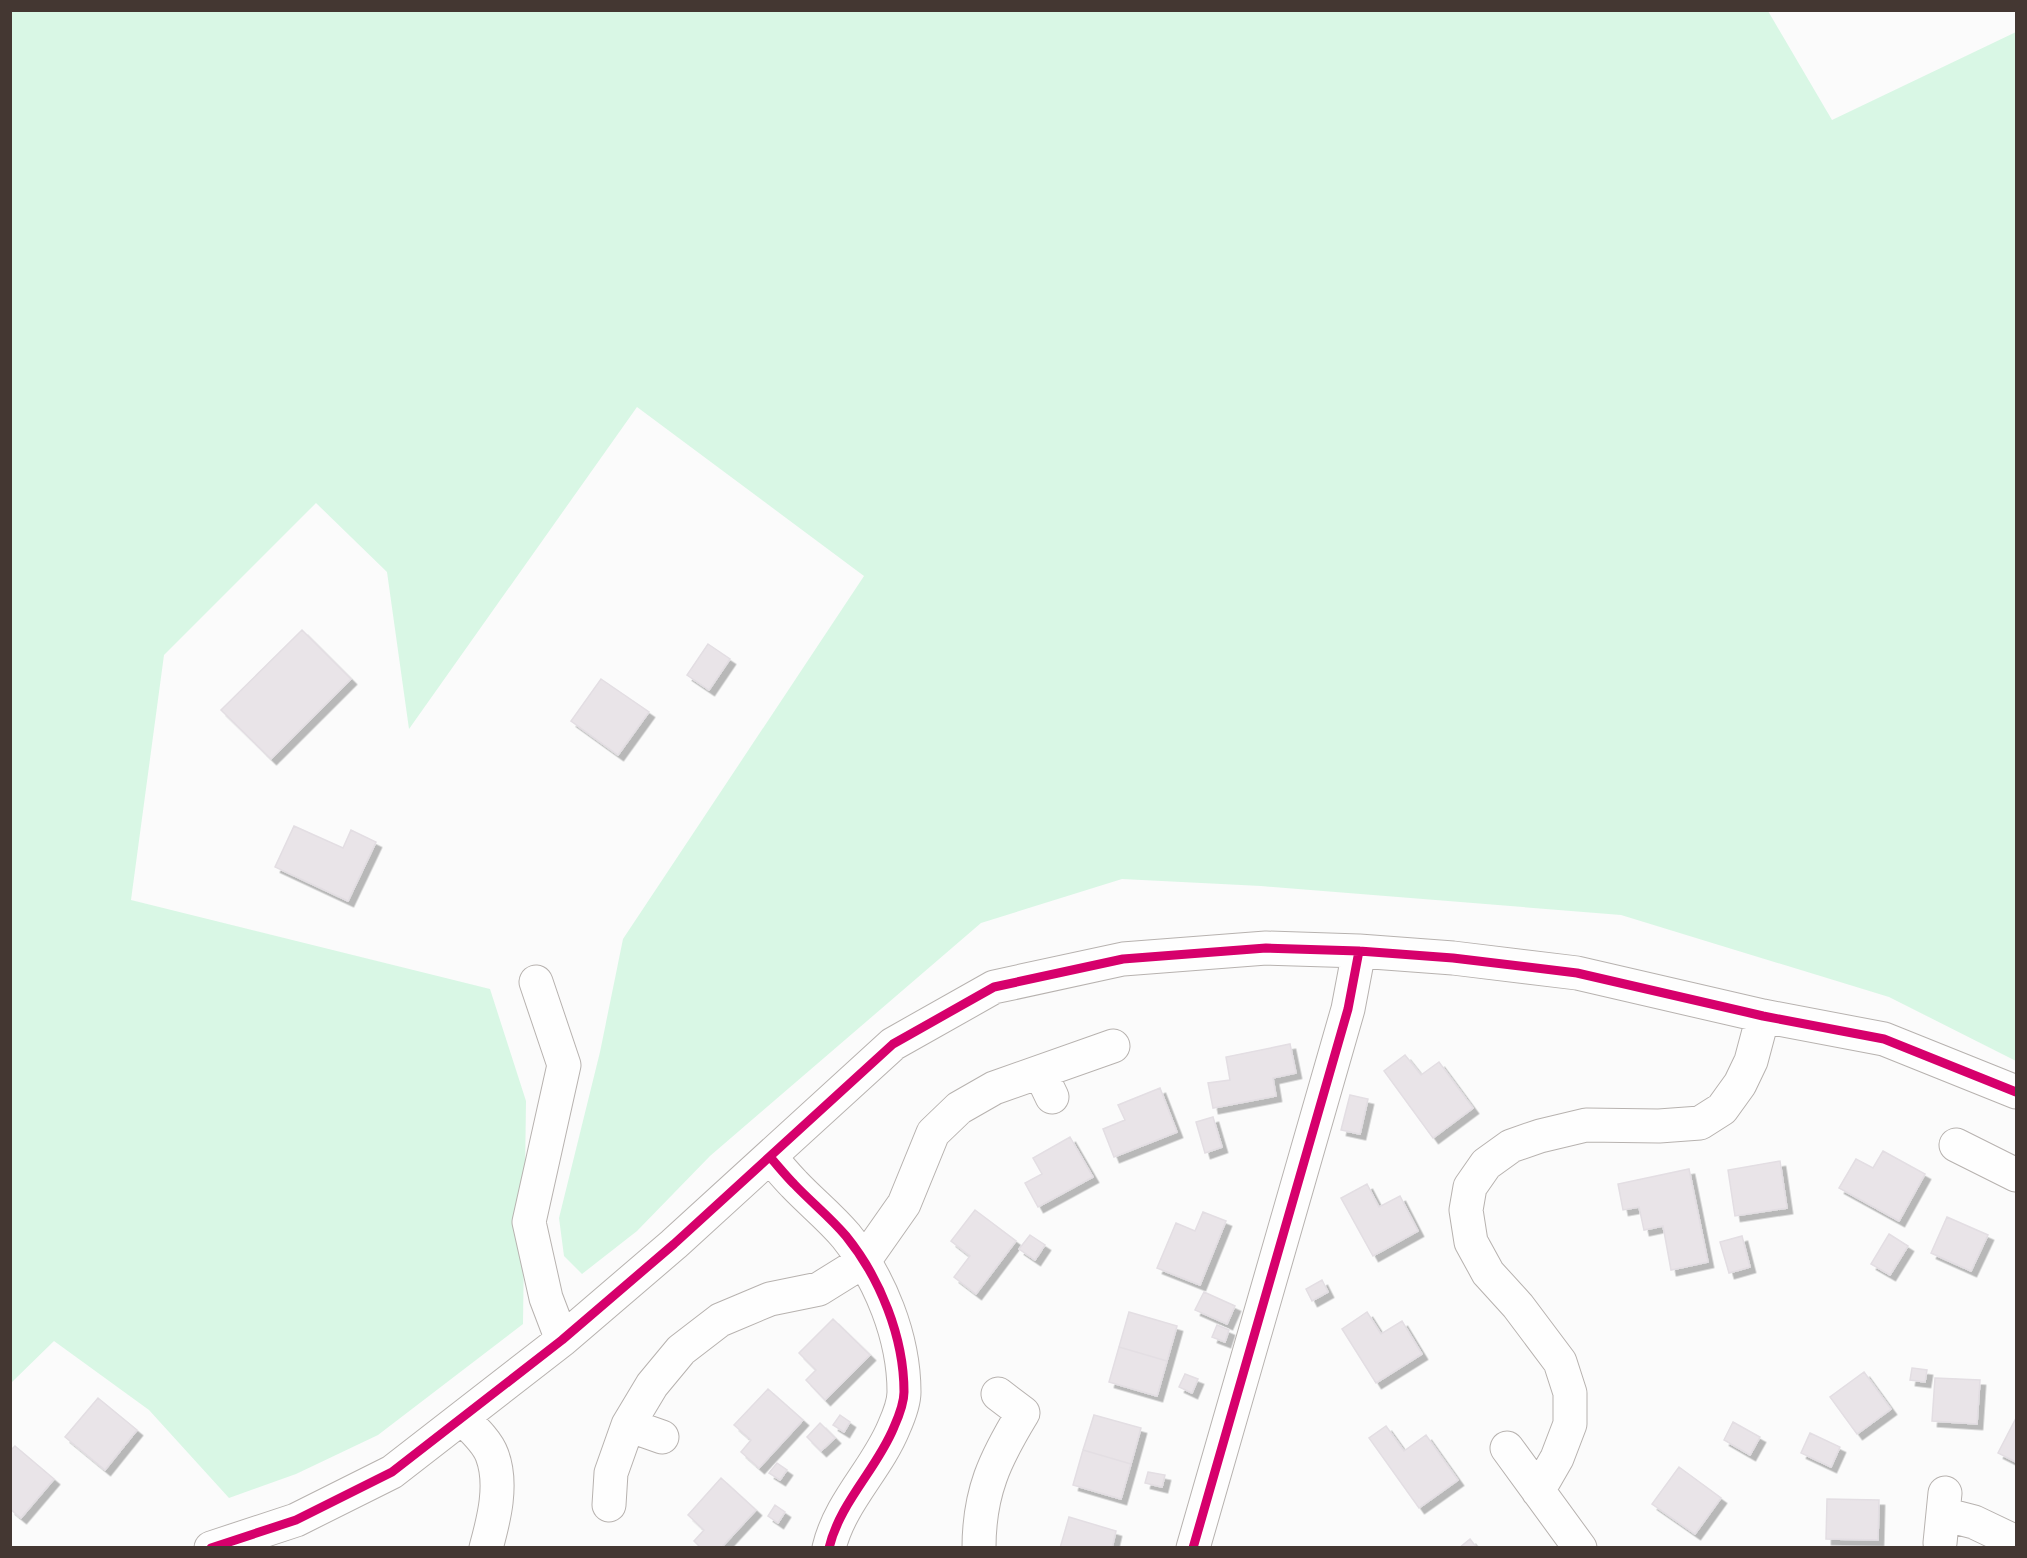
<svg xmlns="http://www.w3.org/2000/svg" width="2027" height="1558" font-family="Karla,sans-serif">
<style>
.green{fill:#d9f7e5}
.building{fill:#e9e4e8;stroke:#e3dee3;stroke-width:1.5;filter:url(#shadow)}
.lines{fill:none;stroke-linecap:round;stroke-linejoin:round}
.minor-casing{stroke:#b7b2af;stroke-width:35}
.minor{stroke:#fefefe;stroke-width:33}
.cycleway-casing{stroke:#fff;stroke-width:13}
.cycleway{stroke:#d6006c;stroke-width:9}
</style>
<defs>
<filter id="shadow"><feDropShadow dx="5.5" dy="5.5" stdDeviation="0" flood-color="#0004"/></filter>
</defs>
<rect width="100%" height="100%" fill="#fbfbfb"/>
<path class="green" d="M 11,11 L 1768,11 L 1832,120 L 2016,32 L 2016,1061 L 1889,997 L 1621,915 L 1261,886 L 1122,879 L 981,923 L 710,1156 L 637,1231 L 582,1274 L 564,1256 L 559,1218 L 600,1052 L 623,939 L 864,576 L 637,407 L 409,729 L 387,572 L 316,503 L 164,655 L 131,900 L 490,989 L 526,1101 L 523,1324 L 378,1435 L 296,1474 L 229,1498 L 149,1410 L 54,1341 L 11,1383 Z"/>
<path class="building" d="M 302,630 L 351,679 L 271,759 L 221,710 Z
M 708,644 L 730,659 L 709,690 L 687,675 Z
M 601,679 L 649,712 L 618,755 L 571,721 Z
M 294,826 L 343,848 L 351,830 L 376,842 L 348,901 L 275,867 Z
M 1290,1044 L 1296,1073 L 1273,1078 L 1276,1096 L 1213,1108 L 1208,1083 L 1230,1080 L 1226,1057 Z
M 1405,1055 L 1421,1075 L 1439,1062 L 1473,1108 L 1433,1138 L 1384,1071 Z
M 1160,1088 L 1177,1132 L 1114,1157 L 1103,1129 L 1125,1120 L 1118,1105 Z
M 1350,1095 L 1368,1099 L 1360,1134 L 1341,1130 Z
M 1213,1117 L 1222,1147 L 1205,1153 L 1196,1122 Z
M 1070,1137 L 1093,1177 L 1038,1207 L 1025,1183 L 1042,1174 L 1033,1158 Z
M 1883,1151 L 1925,1174 L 1899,1221 L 1839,1188 L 1856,1159 L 1873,1168 Z
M 1780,1161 L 1787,1208 L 1735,1216 L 1728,1170 Z
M 1689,1169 L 1708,1262 L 1671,1270 L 1663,1226 L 1644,1230 L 1639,1207 L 1623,1210 L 1618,1184 Z
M 1367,1184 L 1379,1207 L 1400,1196 L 1418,1231 L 1373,1256 L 1341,1198 Z
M 975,1210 L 1016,1241 L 976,1294 L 954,1277 L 970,1256 L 951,1241 Z
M 1203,1212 L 1226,1221 L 1200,1285 L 1157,1268 L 1176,1223 L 1195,1231 Z
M 1947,1217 L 1988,1235 L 1971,1271 L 1931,1253 Z
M 1889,1234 L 1908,1246 L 1890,1275 L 1871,1264 Z
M 1030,1235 L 1045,1245 L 1035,1260 L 1019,1249 Z
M 1742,1236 L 1750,1267 L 1729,1273 L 1720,1242 Z
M 1322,1280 L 1328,1292 L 1312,1301 L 1306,1289 Z
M 1204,1292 L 1235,1306 L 1227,1324 L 1195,1310 Z
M 1129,1312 L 1177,1326 L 1167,1361 L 1119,1347 Z
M 1367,1312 L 1381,1334 L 1402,1321 L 1422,1354 L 1376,1383 L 1342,1329 Z
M 833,1319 L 870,1355 L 825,1400 L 806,1380 L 816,1370 L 799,1353 Z
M 1217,1325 L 1229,1330 L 1225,1342 L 1212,1337 Z
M 1119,1347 L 1167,1361 L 1157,1396 L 1109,1382 Z
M 1912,1368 L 1927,1370 L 1925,1382 L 1910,1380 Z
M 1864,1372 L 1891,1409 L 1857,1434 L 1830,1397 Z
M 1185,1374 L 1198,1379 L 1192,1393 L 1179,1387 Z
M 1935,1378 L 1980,1380 L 1977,1424 L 1932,1421 Z
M 768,1389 L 803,1420 L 759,1468 L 741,1452 L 751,1440 L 734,1425 Z
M 98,1398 L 137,1430 L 105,1470 L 65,1437 Z
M 840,1415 L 850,1422 L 844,1432 L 833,1425 Z
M 1094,1415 L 1141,1428 L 1131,1464 L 1083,1450 Z
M 2016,1418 L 2016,1462 L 1998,1453 Z
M 1733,1422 L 1760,1437 L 1750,1455 L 1724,1440 Z
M 820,1423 L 835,1438 L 821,1451 L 807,1437 Z
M 1386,1426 L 1404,1451 L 1426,1435 L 1458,1480 L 1419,1508 L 1369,1438 Z
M 1810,1433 L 1840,1447 L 1831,1467 L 1801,1453 Z
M 15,1446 L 54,1479 L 21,1518 L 10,1509 L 10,1451 Z
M 1083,1450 L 1131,1464 L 1121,1499 L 1073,1485 Z
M 777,1463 L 787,1470 L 780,1480 L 769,1473 Z
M 1679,1467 L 1721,1498 L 1695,1534 L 1652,1504 Z
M 1148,1472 L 1165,1475 L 1162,1487 L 1145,1483 Z
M 721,1478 L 756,1510 L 721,1548 L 701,1548 L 694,1541 L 704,1530 L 688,1515 Z
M 1827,1499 L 1879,1500 L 1878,1540 L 1826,1539 Z
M 775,1505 L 785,1512 L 778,1523 L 768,1516 Z
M 1069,1517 L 1116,1531 L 1112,1548 L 1060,1548 Z
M 1470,1539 L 1477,1548 L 1459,1548 Z"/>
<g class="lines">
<g class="minor-casing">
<path id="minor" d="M 536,982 L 564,1065 L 529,1222 L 546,1298 L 562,1340
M 1040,1072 L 1052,1097
M 1956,1145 L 2016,1175
M 770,1157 C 778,1166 786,1176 794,1184 C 811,1202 830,1217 846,1236 C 880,1278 904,1337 904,1392 C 904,1403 898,1418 894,1427 C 877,1469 840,1502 829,1548
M 462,1418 C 472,1428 487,1441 492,1455 C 503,1484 494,1519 486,1548
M 628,1425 L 662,1437
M 1507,1448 L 1580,1548
M 1538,1491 L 1557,1458 L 1570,1424 L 1570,1393 L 1560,1362 L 1518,1306 L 1488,1273 L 1471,1242 L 1466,1210 L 1470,1187 L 1486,1164 L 1511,1146 L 1540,1136 L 1586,1125 L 1659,1126 L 1700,1123 L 1722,1109 L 1740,1084 L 1751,1061 L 1763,1016
M 609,1505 L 611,1473 L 628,1425 L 652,1385 L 681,1350 L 720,1320 L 770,1299 L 819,1289 L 864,1261 L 904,1204 L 933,1133 L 959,1108 L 994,1088 L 1113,1046
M 1943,1514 L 1974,1522 L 2016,1542
M 1940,1543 L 1945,1493
M 211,1548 L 296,1520 L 392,1472 L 562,1340 L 674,1244 L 893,1044 L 994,987 L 1123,959 L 1266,948 L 1359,951 L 1453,958 L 1577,973 L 1763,1016 L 1884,1039 L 2016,1092
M 979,1548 C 979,1492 995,1459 1023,1413 L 998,1394
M 1193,1548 L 1348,1009 L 1359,951"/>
</g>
<use href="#minor" class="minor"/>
<g class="cycleway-casing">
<path id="cycleway" d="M 770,1157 C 778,1166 786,1176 794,1184 C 811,1202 830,1217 846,1236 C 880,1278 904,1337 904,1392 C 904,1403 898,1418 894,1427 C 877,1469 840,1502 829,1548
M 211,1548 L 296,1520 L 392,1472 L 562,1340 L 674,1244 L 893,1044 L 994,987 L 1123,959 L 1266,948 L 1359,951 L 1453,958 L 1577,973 L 1763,1016 L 1884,1039 L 2016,1092
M 1193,1548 L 1348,1009 L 1359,951"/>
</g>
<use href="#cycleway" class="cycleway"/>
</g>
<rect width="2027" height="1558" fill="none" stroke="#443732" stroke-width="24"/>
</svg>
